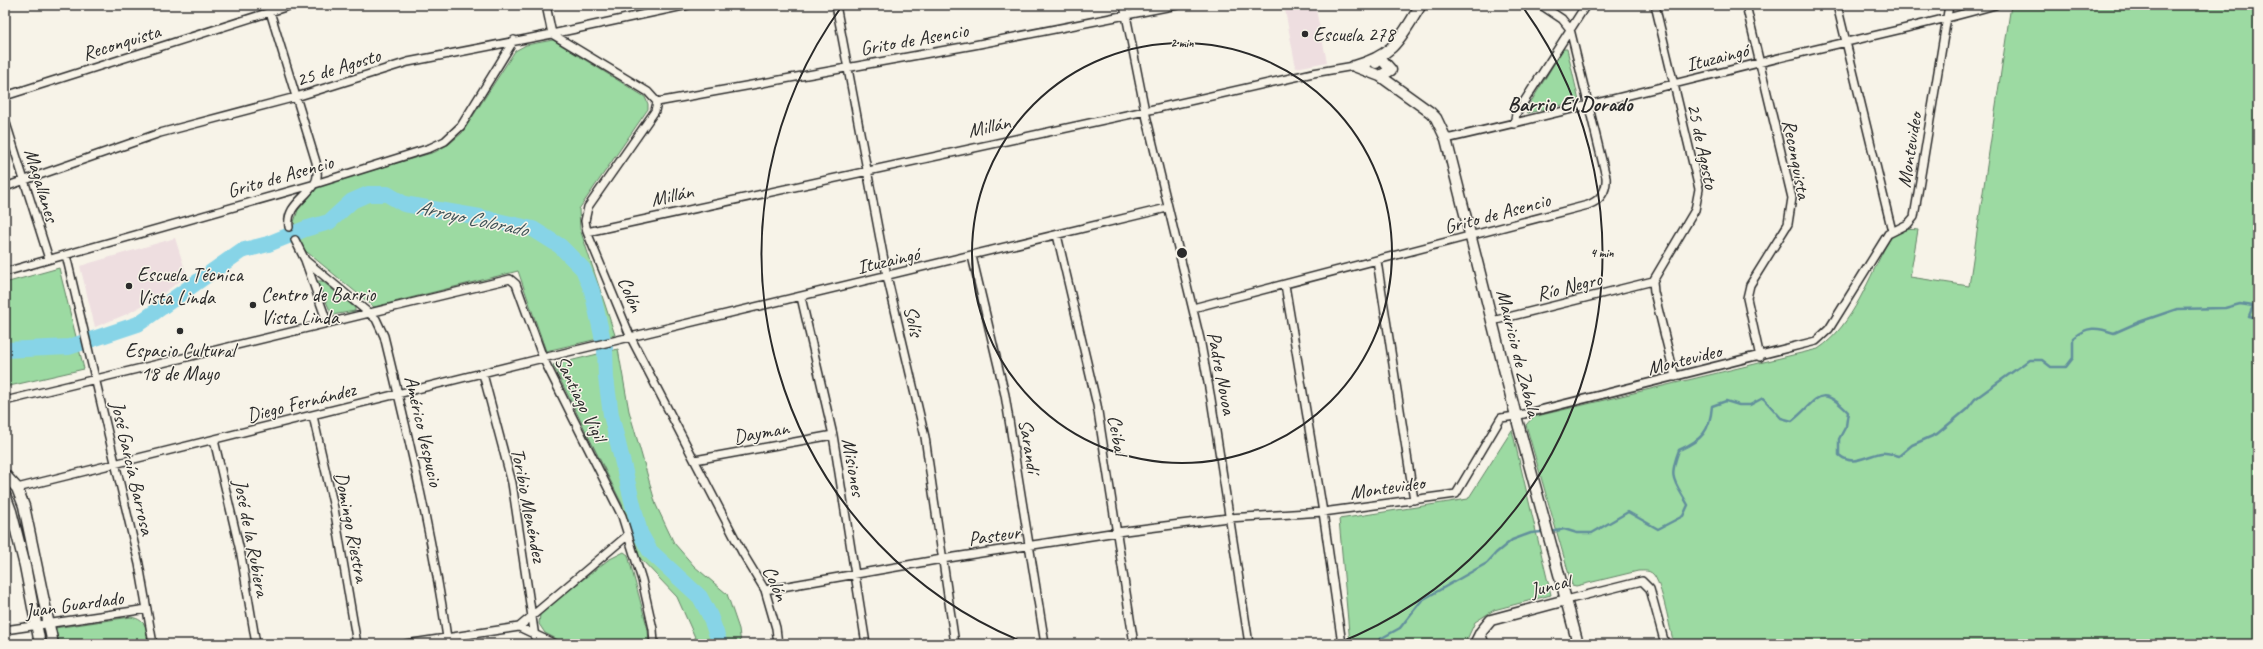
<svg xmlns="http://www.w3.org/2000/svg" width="2263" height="649" font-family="Caveat,sans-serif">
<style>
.built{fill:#eedee0}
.green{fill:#9cdaa2;stroke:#648266}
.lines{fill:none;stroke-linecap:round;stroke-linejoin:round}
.stream{stroke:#62909c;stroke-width:2.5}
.river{stroke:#87d4e7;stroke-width:16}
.street-casing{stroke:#2b2b2b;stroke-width:10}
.secondary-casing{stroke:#2b2b2b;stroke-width:13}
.street{stroke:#f7f3e8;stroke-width:7}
.secondary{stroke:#f7f3e8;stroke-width:10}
.ring{fill:none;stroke:#2b2b2b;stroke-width:2}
.poi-dot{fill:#2b2b2b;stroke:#f7f3e8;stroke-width:1.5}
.labels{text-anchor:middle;stroke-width:3;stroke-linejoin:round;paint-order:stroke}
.poi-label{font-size:20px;fill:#2b2b2b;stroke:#f7f3e8;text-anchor:start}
.street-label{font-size:20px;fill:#2b2b2b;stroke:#f7f3e8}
.neighbourhood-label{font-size:21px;font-weight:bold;fill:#2b2b2b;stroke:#f7f3e8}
.water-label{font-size:21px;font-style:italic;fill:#42555a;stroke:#f7f3e8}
.centre{fill:#2b2b2b;stroke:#f7f3e8;stroke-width:2}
.ring-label{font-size:12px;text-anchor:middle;font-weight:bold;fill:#2b2b2b;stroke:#f7f3e8;stroke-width:3;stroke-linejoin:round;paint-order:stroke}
</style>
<rect width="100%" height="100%" fill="#f7f3e8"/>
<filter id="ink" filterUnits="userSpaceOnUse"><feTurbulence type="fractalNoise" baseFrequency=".025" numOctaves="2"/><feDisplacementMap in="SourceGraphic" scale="8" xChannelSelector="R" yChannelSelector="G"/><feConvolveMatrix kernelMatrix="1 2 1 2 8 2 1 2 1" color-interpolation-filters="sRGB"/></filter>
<g filter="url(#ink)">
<path class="built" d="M 1284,5 L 1315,5 L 1327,62 L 1296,68 Z
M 175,238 L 187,276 L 158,297 L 127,314 L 95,327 L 80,266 Z"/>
<path class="green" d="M 2011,5 L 2258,5 L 2258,644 L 1674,644 C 1670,630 1662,583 1653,574 C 1649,570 1644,571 1638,571 L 1576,586 L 1572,585 L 1526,425 L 1533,417 L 1818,349 C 1854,325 1869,276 1889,240 C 1896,231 1907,228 1918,230 L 1910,277 L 1969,286 Z
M 553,40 L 645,97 L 648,104 L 648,109 L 579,209 L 580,229 L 615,335 L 546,351 L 518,271 L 374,307 L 302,248 L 294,222 L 298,210 L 319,186 L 435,152 L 449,144 L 462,133 L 515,51 L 526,45 Z
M 1563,49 L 1567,49 L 1579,101 L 1528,113 L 1526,110 Z
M 59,268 L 84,369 L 5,387 L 5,283 Z
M 317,281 L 322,281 L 355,308 L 355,311 L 332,315 Z
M 618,349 L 629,411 L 656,505 L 674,543 L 694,566 L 727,594 L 739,629 L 741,644 L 698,644 L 677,597 L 639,557 L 622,504 L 553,365 Z
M 1512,430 L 1551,595 L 1494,610 L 1475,622 L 1465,644 L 1350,644 L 1339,519 L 1468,499 Z
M 624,552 L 628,555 L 648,630 L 649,644 L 566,644 L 545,633 L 539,624 L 540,614 L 546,608 L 608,560 Z
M 131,617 C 147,620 147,630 150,644 L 58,644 L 55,628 Z"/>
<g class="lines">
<path class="stream" d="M 1552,532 L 1564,529 L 1577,533 L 1592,533 L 1628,512 L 1658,529 L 1683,516 L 1688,505 C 1674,480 1668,479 1679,450 C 1702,440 1710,431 1712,406 L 1726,401 L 1739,405 L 1750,405 L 1763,398 L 1781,418 L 1792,421 C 1817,402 1818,381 1848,412 L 1846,426 L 1839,439 L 1839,455 C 1853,467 1865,456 1881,453 C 1886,452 1894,455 1899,456 L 1912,445 L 1937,434 L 1967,409 L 1975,399 L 2029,360 L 2042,360 L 2051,367 L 2066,367 L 2073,358 L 2073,338 C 2087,326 2097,327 2114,333 L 2139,322 L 2177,309 L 2225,308 L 2240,304 L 2253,306 L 2249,316 L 2258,318
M 1376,644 L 1380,639 L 1400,628 L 1422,600 L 1487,563 L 1496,553 L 1512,540 L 1531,533 L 1542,532"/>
<path class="river" d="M 5,350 L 69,347 L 138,324 L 241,251 L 268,244 L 305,229 L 329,222 L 352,201 L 368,194 L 387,194 L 404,204 L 480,217 L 533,229 L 560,246 L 583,269 L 592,291 L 605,349 L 606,378 L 611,415 L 640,533 L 650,551 L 700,597 L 710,616 L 720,644"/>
<g class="street-casing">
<path id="street" d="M 268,5 L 316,162 C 317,169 319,178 314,184 C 305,199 286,206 289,227
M 546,5 L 552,34 L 648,92 L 657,102
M 836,5 L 887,276 L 925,437 L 955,644
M 1124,5 L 1145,111 L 1200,339 L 1211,399 L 1249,644
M 1655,5 L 1699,189 L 1695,210 L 1653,281 L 1654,292 L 1675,377
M 1746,5 L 1792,198 L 1788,224 L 1750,285 L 1747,298 L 1760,357
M 1837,5 L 1892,231
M 5,96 L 292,5
M 657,102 L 655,111 L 588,207 L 585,221 L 587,232 L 631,338 L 742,552 L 765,590 L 776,628 L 778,644
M 657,102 L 974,45 L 1177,5
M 5,120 L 49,259
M 1514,124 L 1516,114 L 1586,5
M 1446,139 C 1560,113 1673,84 1787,56 C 1856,39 1927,25 1995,5
M 5,187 L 160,133 L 296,97 L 408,62 L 552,34 L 688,5
M 587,232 L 1145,111 L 1313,73 L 1354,66
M 1057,235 L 1097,405 L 1134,644
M 295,240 L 305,260 L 327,322
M 66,255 L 139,564 L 153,644
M 972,256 L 1005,395 L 1045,644
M 305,260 L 376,319 L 384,336 C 409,438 433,540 448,644
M 1377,261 L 1414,500
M 5,272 L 315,184 L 430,148 L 445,141 L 461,126 L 514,40
M 1285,285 L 1323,512 L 1342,644
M 801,297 L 833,435 L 866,644
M 1193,308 L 1588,205 C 1601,200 1607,191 1606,177 L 1570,29 L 1562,19 L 1541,5
M 1492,321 L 1653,281
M 483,374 L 512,483 L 536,644
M 5,401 L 510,279 L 516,284 L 543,358 L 622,516 L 642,580 L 653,629 L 654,644
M 313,416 L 334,508 L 357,644
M 214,440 L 241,555 L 256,644
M 695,460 L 833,435
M 17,488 L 543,358 L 1167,208
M 765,590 L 942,559 L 1117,532 L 1228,518 L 1323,512 L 1456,494 L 1501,418 L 1516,416 L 1816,341 L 1829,329 L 1888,234 L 1908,224 L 1914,217 L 1949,5
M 1566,600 L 1642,581 L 1650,589 L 1665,644
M 519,627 L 628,535
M 5,630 L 147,609
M 1481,632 L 1485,644
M 406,644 L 519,627 L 555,644"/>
</g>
<g class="secondary-casing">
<path id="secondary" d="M 1376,63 L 1379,58 L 1384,62 L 1391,70 L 1380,76
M 1354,66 L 1380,76 L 1430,112 L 1436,118 L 1446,139 L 1516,416 L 1578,644
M 1355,66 C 1396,54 1399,39 1421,5
M 5,475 L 17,488 L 24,506 L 53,644
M 5,495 L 11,511 L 25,566 L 40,644
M 1475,644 L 1481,632 L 1491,620 L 1566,600"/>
</g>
<use href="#street" class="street"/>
<use href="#secondary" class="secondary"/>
</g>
</g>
<g class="ring">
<circle cx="1182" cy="253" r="210"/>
<path d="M1028 644A420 420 0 0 1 842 6M1522 6A420 420 0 0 1 1336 644"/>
</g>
<g class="poi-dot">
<circle cx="1305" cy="34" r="4"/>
<circle cx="129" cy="286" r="4"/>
<circle cx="253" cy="305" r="4"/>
<circle cx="180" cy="331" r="4"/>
</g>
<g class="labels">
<g class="poi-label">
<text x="1313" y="41">Escuela 278</text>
<text x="137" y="281">Escuela Técnica<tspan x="137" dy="23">Vista Linda</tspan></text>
<text x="261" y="301">Centro de Barrio<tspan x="261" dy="23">Vista Linda</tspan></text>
<text x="180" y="357" text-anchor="middle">Espacio Cultural<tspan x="180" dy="23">18 de Mayo</tspan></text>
</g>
<g class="street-label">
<text transform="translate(914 39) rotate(-10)" y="7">Grito de Asencio</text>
<text transform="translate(121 42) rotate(-17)" y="7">Reconquista</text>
<text transform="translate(1717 57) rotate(-14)" y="7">Ituzaingó</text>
<text transform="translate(338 67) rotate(-17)" y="7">25 de Agosto</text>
<text transform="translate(989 126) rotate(-12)" y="7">Millán</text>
<text transform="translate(1703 146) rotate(78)" y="7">25 de Agosto</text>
<text transform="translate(1909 150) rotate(-81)" y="7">Montevideo</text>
<text transform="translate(1797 159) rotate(79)" y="7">Reconquista</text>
<text transform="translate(280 176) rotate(-16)" y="7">Grito de Asencio</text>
<text transform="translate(42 185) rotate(73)" y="7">Magallanes</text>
<text transform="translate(672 195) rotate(-12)" y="7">Millán</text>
<text transform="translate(1497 213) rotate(-15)" y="7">Grito de Asencio</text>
<text transform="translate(888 260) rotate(-13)" y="7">Ituzaingó</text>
<text transform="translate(1569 286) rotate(-14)" y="7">Río Negro</text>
<text transform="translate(631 294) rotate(67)" y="7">Colón</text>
<text transform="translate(914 321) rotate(77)" y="7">Solís</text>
<text transform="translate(1519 353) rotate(76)" y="7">Mauricio de Zabala</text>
<text transform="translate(1684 359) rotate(-14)" y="7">Montevideo</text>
<text transform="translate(1222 373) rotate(79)" y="7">Padre Novoa</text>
<text transform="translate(581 398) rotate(64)" y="7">Santiago Vigil</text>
<text transform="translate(301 402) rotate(-14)" y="7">Diego Fernández</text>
<text transform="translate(424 431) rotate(77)" y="7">Américo Vespucio</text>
<text transform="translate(761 432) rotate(-10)" y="7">Dayman</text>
<text transform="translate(1118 435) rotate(80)" y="7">Ceibal</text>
<text transform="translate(1030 446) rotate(81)" y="7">Sarandí</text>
<text transform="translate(854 467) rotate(80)" y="7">Misiones</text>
<text transform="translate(133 468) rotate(77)" y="7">José García Barrosa</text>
<text transform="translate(1387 487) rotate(-8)" y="7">Montevideo</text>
<text transform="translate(529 505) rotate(79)" y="7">Toribio Menéndez</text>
<text transform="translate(352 527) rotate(79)" y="7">Domingo Riestra</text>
<text transform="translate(994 535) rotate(-8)" y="7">Pasteur</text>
<text transform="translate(252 538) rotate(79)" y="7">José de la Rubiera</text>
<text transform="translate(776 583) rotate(66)" y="7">Colón</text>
<text transform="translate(1550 585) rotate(-15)" y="7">Juncal</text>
<text transform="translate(74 604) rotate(-8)" y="7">Juan Guardado</text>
</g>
<g class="neighbourhood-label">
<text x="1570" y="111">Barrio El Dorado</text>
</g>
<g class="water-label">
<text transform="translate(472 218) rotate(12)" y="7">Arroyo Colorado</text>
</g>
</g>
<circle cx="1182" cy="253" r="6" class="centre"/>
<g class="ring-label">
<text x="1182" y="47">2 min</text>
<text x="1602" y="257">4 min</text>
</g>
<rect width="2263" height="649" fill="none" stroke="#f7f3e8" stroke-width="20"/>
<rect x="10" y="10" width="2243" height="629" fill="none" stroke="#2b2b2b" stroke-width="1.5" filter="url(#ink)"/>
</svg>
